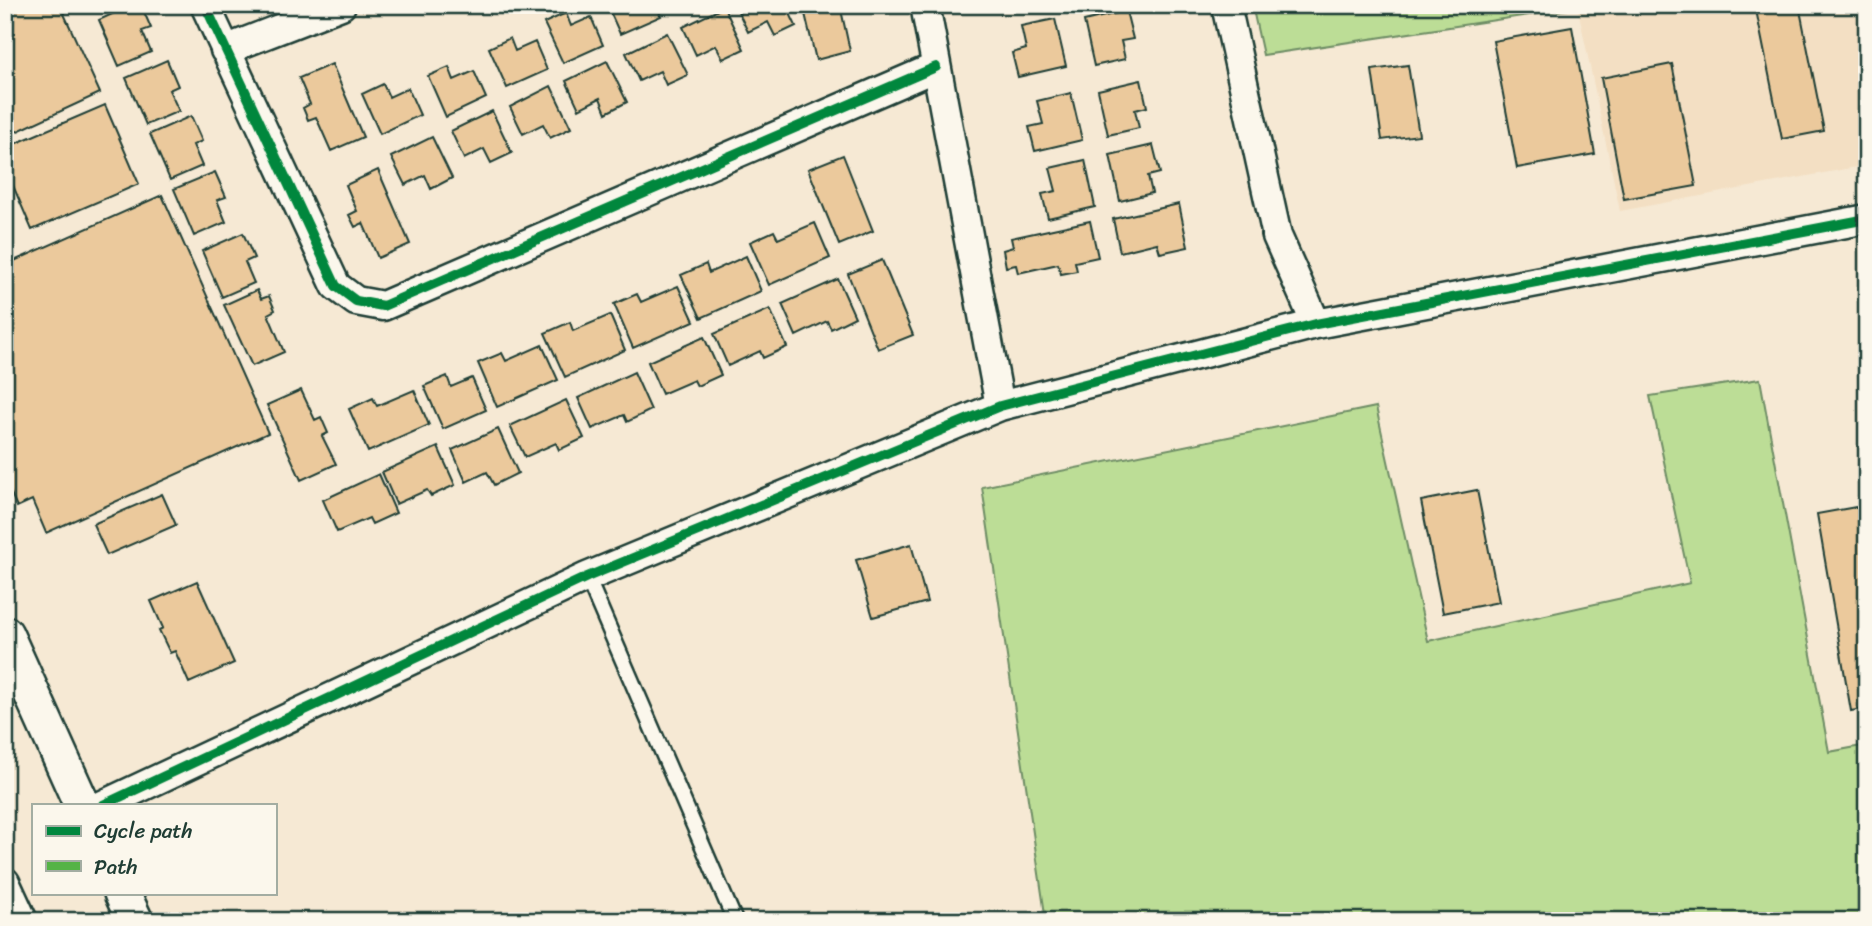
<svg xmlns="http://www.w3.org/2000/svg" width="1872" height="926" font-family="Sriracha,sans-serif">
<style>
.built{fill:#f3dfc3}
.green{fill:#bcdd96;stroke:#6e8d65;stroke-width:2}
.building{fill:#ebc99c;stroke:#1f3d34;stroke-width:2}
.lines{fill:none;stroke-linecap:round;stroke-linejoin:round}
.service-casing{stroke:#1f3d34;stroke-width:19}
.minor-casing{stroke:#1f3d34;stroke-width:33}
.tertiary-casing{stroke:#1f3d34;stroke-width:40}
.service{stroke:#fbf7ec;stroke-width:14}
.minor{stroke:#fbf7ec;stroke-width:28}
.tertiary{stroke:#fbf7ec;stroke-width:35}
.quiet{stroke:#55b346;stroke-width:9;stroke-dasharray:18 9;stroke-linecap:butt}
.cycleway-casing{stroke:#fbf7ec;stroke-width:15}
.cycleway{stroke:#00873e;stroke-width:10}
</style>
<rect width="100%" height="100%" fill="#f6e9d4"/>
<filter id="ink" filterUnits="userSpaceOnUse"><feTurbulence type="fractalNoise" baseFrequency=".0143" numOctaves="2"/><feDisplacementMap in="SourceGraphic" scale="14" xChannelSelector="R" yChannelSelector="G"/><feConvolveMatrix kernelMatrix="1 2 1 2 8 2 1 2 1" color-interpolation-filters="sRGB"/></filter>
<g filter="url(#ink)">
<path class="built" d="M 1595,5 L 1867,5 L 1867,165 L 1620,211 L 1578,9 Z"/>
<path class="green" d="M 1252,5 L 1595,5 L 1263,55 Z
M 1760,379 L 1829,752 L 1867,745 L 1867,921 L 1046,921 L 982,487 L 1376,407 L 1428,641 L 1690,583 L 1650,396 Z"/>
<path class="building" d="M 5,5 L 60,5 L 100,93 L 5,137 Z
M 132,5 L 141,5 L 151,28 L 142,31 L 151,52 L 119,66 L 99,20 Z
M 607,5 L 656,5 L 661,16 L 620,34 Z
M 735,5 L 786,5 L 796,26 L 775,36 L 768,22 L 748,32 Z
M 803,5 L 840,5 L 850,51 L 816,60 Z
M 1755,5 L 1799,5 L 1824,131 L 1782,139 Z
M 724,7 L 744,49 L 723,59 L 716,45 L 696,55 L 683,27 Z
M 1126,11 L 1133,39 L 1121,41 L 1125,59 L 1094,66 L 1084,21 Z
M 566,13 L 571,26 L 591,17 L 603,45 L 563,63 L 544,23 Z
M 1055,19 L 1066,66 L 1018,77 L 1012,53 L 1026,49 L 1021,26 Z
M 1572,27 L 1595,154 L 1517,168 L 1493,41 Z
M 667,33 L 688,75 L 666,85 L 660,71 L 639,81 L 626,53 Z
M 510,38 L 515,51 L 535,42 L 547,70 L 507,88 L 489,48 Z
M 167,60 L 178,86 L 169,90 L 179,111 L 146,125 L 126,78 Z
M 607,61 L 627,102 L 606,113 L 600,98 L 579,109 L 566,81 Z
M 332,64 L 363,137 L 331,151 L 316,117 L 308,120 L 303,108 L 310,104 L 299,78 Z
M 1672,64 L 1696,186 L 1624,199 L 1601,78 Z
M 1408,65 L 1419,135 L 1382,140 L 1372,70 Z
M 449,67 L 454,80 L 474,71 L 486,98 L 446,117 L 428,76 Z
M 1141,80 L 1147,107 L 1135,110 L 1139,128 L 1108,135 L 1098,90 Z
M 383,84 L 389,97 L 408,88 L 420,115 L 380,134 L 362,94 Z
M 551,86 L 571,128 L 550,138 L 543,124 L 523,134 L 510,107 Z
M 1071,93 L 1082,140 L 1035,151 L 1029,127 L 1043,124 L 1037,101 Z
M 105,105 L 139,184 L 32,230 L 5,167 L 5,148 Z
M 492,111 L 512,153 L 491,163 L 484,149 L 464,159 L 451,131 Z
M 191,116 L 202,141 L 193,145 L 202,166 L 170,180 L 150,134 Z
M 432,137 L 452,178 L 431,189 L 425,175 L 405,185 L 391,157 Z
M 1153,145 L 1160,173 L 1148,176 L 1152,193 L 1120,201 L 1110,155 Z
M 843,155 L 873,231 L 839,245 L 808,169 Z
M 1085,160 L 1095,207 L 1048,218 L 1042,194 L 1056,191 L 1050,168 Z
M 378,170 L 410,244 L 378,258 L 363,223 L 355,227 L 349,215 L 357,211 L 346,185 Z
M 215,172 L 226,197 L 217,200 L 226,222 L 194,236 L 174,189 Z
M 162,195 L 268,433 L 46,533 L 32,500 L 17,507 L 5,480 L 5,265 Z
M 1179,204 L 1188,247 L 1160,253 L 1157,243 L 1120,252 L 1113,219 Z
M 1090,221 L 1098,257 L 1075,262 L 1077,271 L 1061,274 L 1058,264 L 1018,273 L 1016,265 L 1006,267 L 1003,250 L 1013,247 L 1011,238 Z
M 815,223 L 830,258 L 769,285 L 750,242 L 774,231 L 778,239 Z
M 243,233 L 254,258 L 245,262 L 254,283 L 222,297 L 202,251 Z
M 746,256 L 761,291 L 701,318 L 681,275 L 706,264 L 709,273 Z
M 882,260 L 913,335 L 878,349 L 848,274 Z
M 838,279 L 855,317 L 831,329 L 827,321 L 796,336 L 782,304 Z
M 678,286 L 694,321 L 633,348 L 614,304 L 637,294 L 641,302 Z
M 257,290 L 261,299 L 269,296 L 275,310 L 268,314 L 284,352 L 252,366 L 224,305 Z
M 770,309 L 787,347 L 763,358 L 760,351 L 728,366 L 714,334 Z
M 610,315 L 625,350 L 565,377 L 545,333 L 570,322 L 573,331 Z
M 704,337 L 721,375 L 697,386 L 694,380 L 662,394 L 648,362 Z
M 542,345 L 558,380 L 497,407 L 478,363 L 502,353 L 506,361 Z
M 634,372 L 651,410 L 627,422 L 624,415 L 592,429 L 578,398 Z
M 447,376 L 451,387 L 472,378 L 486,410 L 443,429 L 424,386 Z
M 301,390 L 315,420 L 321,417 L 328,433 L 322,436 L 336,464 L 301,480 L 267,405 Z
M 414,390 L 429,425 L 368,452 L 349,409 L 373,398 L 377,406 Z
M 566,400 L 584,438 L 559,450 L 556,443 L 525,457 L 510,426 Z
M 498,429 L 518,473 L 494,485 L 487,472 L 466,482 L 452,450 Z
M 438,447 L 455,485 L 431,496 L 427,490 L 396,504 L 382,472 Z
M 379,474 L 396,513 L 372,524 L 369,518 L 337,532 L 323,500 Z
M 1477,490 L 1499,602 L 1443,613 L 1421,501 Z
M 162,494 L 176,525 L 107,555 L 93,524 Z
M 1867,505 L 1867,708 L 1851,711 L 1817,514 Z
M 911,544 L 927,602 L 873,617 L 856,560 Z
M 197,581 L 234,663 L 189,683 L 175,651 L 170,653 L 159,630 L 163,628 L 151,601 Z"/>
<g class="lines">
<g class="service-casing">
<path id="service" d="M 587,577 L 735,921"/>
</g>
<g class="minor-casing">
<path id="minor" d="M 205,5 L 336,286 L 356,301 L 383,306 L 936,67
M 925,5 L 1000,406
M 1226,5 L 1277,236 L 1316,324
M 225,50 L 341,5
M 103,805 L 587,577 L 1000,406 L 1316,324 L 1867,219
M 5,882 L 23,921"/>
</g>
<g class="tertiary-casing">
<path id="tertiary" d="M 5,634 L 82,805
M 122,893 L 135,921"/>
</g>
<use href="#service" class="service"/>
<use href="#minor" class="minor"/>
<use href="#tertiary" class="tertiary"/>
<path class="quiet" d="M 21,921 L 23,919"/>
<g class="cycleway-casing">
<path id="cycleway" d="M 205,5 L 336,286 L 356,301 L 383,306 L 936,67
M 103,805 L 587,577 L 1000,406 L 1316,324 L 1867,219"/>
</g>
<use href="#cycleway" class="cycleway"/>
</g>
</g>
<rect width="1872" height="926" fill="none" stroke="#fbf7ec" stroke-width="28"/>
<rect x="14" y="14" width="1844" height="898" fill="none" stroke="#1f3d34" stroke-width="2.5" filter="url(#ink)"/>
<rect x="32" y="804" width="245" height="91" fill="#fbf7ec" stroke="#a3ada2" stroke-width="2"/>
<rect x="46" y="826" width="35" height="10" fill="#00873e" stroke="#a3ada2" stroke-width="2"/>
<text x="94" y="838" font-size="21" fill="#1f3d34">Cycle path</text>
<rect x="46" y="861" width="35" height="10" fill="#55b346" stroke="#a3ada2" stroke-width="2"/>
<text x="94" y="874" font-size="21" fill="#1f3d34">Path</text>
</svg>
